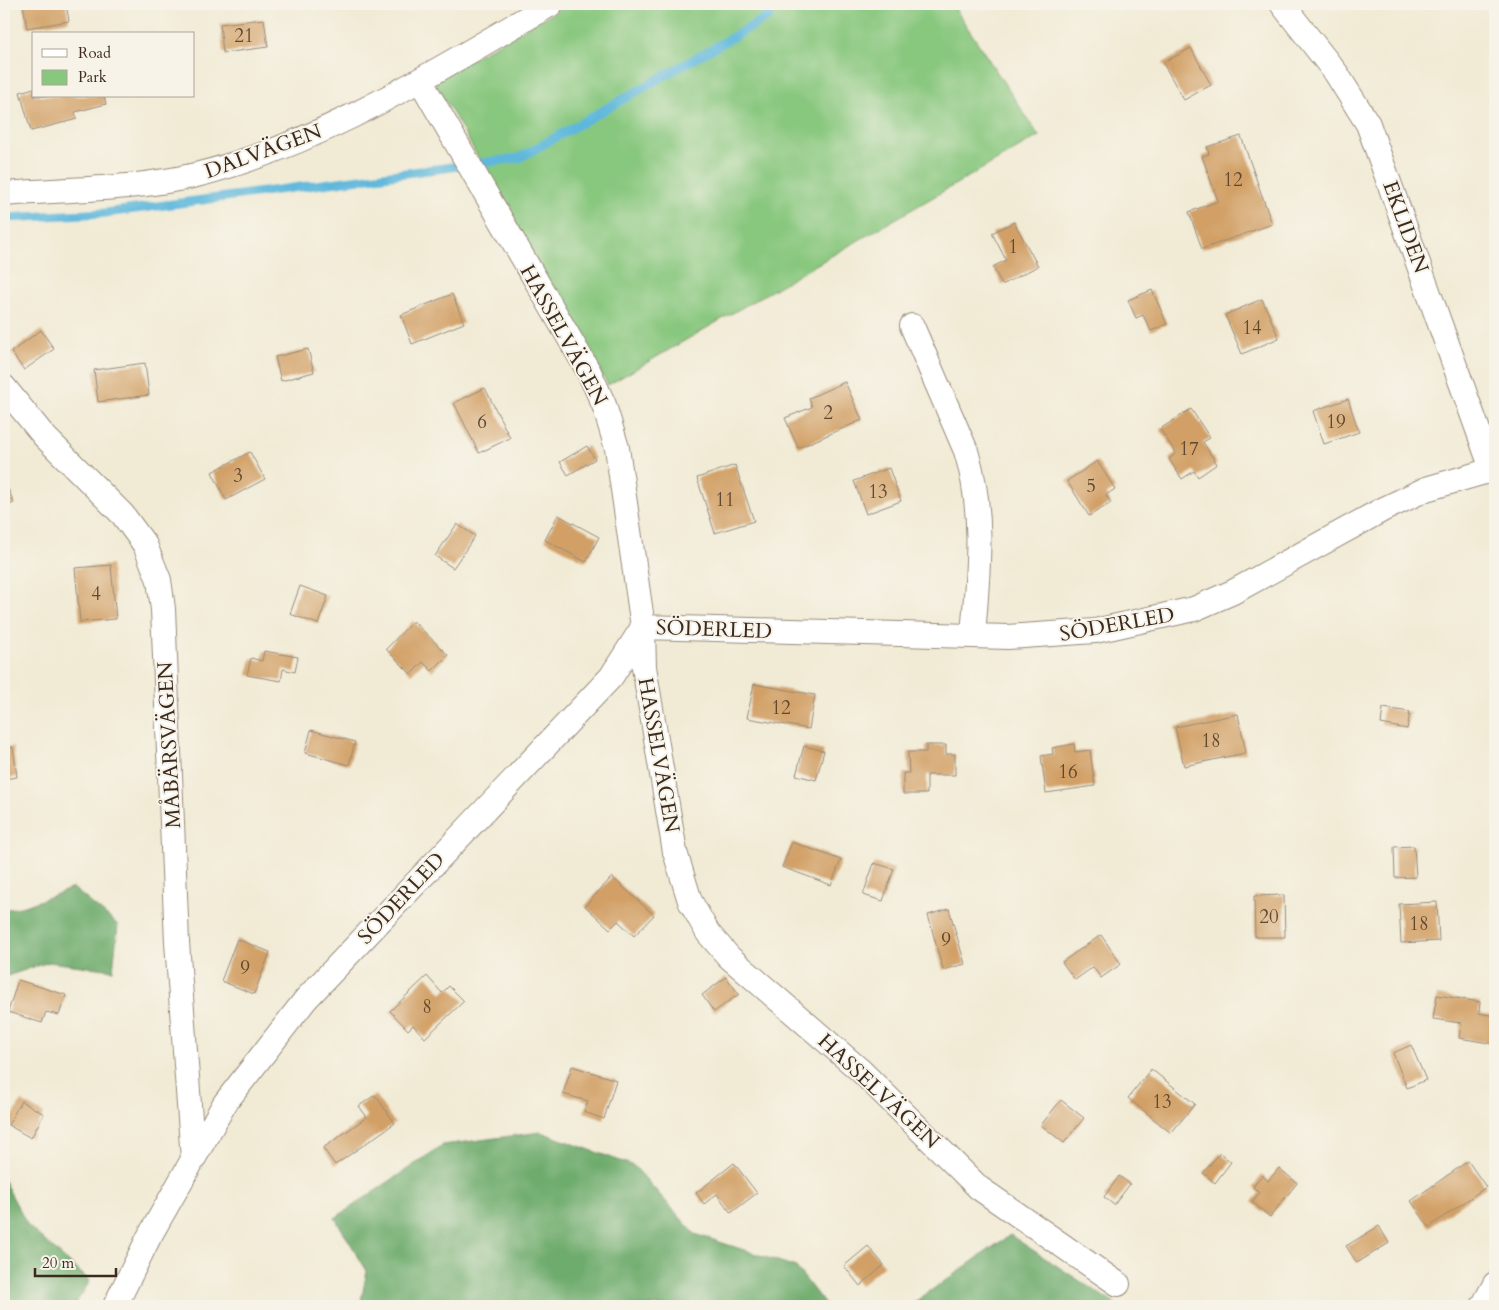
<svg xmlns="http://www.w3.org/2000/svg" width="1499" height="1310" font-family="Cardo,serif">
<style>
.green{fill:#88c77e;stroke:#62784e}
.forest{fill:#6eac6d;stroke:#546b46}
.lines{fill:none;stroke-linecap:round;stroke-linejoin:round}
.stream{stroke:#5eb8dc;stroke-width:9}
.building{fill:#d2a066}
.street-casing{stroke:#968a7a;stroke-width:26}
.street{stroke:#fff;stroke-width:24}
.labels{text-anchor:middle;stroke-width:4;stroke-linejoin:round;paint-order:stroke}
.number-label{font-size:19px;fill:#614830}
.street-label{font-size:21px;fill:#3b2a1e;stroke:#f7f3e8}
</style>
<rect width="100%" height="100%" fill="#f7f3e8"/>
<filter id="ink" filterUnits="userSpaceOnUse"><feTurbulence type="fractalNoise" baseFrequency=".02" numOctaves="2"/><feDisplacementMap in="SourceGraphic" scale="10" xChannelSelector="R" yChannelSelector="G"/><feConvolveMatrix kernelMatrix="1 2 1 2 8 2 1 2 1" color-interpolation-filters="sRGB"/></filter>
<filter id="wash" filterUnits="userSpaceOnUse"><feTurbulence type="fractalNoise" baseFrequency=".0096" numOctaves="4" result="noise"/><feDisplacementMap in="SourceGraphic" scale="20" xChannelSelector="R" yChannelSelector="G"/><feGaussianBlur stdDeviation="1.12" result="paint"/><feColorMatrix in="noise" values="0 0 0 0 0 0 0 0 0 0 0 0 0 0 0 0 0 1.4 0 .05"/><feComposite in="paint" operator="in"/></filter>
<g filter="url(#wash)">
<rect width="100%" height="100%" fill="#f1ebd5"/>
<path class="green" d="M 568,4 L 952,4 L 1039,136 L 608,385 L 434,80 Z"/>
<path class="forest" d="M 73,888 L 118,925 L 113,970 L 49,962 L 4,977 L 4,910 L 25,906 Z
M 541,1132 L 634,1166 L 695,1234 L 796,1267 L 826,1306 L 360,1306 L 367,1271 L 335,1218 L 443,1145 Z
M 4,1181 L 28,1226 L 90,1281 L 74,1306 L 4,1306 Z
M 1010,1235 L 1118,1306 L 909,1306 Z"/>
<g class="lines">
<path class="stream" d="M 4,218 L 105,213 L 519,158 L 768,17 L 776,4"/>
</g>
<g id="blocks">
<path class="building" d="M 23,4 L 66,4 L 69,21 L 27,28 Z
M 264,19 L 268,47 L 223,53 L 220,24 Z
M 1191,48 L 1211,85 L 1184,100 L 1163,63 Z
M 34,88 L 34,96 L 104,96 L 106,104 L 75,112 L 77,119 L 31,131 L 20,92 Z
M 1241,136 L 1272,224 L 1202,249 L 1189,212 L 1218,201 L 1202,156 L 1209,154 L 1207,147 Z
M 1014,222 L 1038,266 L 1002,285 L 993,267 L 1006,260 L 992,233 Z
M 1152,290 L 1167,324 L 1151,331 L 1143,315 L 1136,318 L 1128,300 Z
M 452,294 L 464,323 L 412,344 L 401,315 Z
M 1262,299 L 1279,338 L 1242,354 L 1225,315 Z
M 41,330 L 54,349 L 24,370 L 11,352 Z
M 308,349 L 314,372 L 281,381 L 275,357 Z
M 145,363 L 149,395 L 98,402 L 94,370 Z
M 845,382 L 862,420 L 798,448 L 785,418 L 812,407 L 809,398 Z
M 485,388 L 510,438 L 479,453 L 454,403 Z
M 1348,399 L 1359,432 L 1324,444 L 1313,411 Z
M 1191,409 L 1210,438 L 1203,442 L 1217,464 L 1198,477 L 1194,471 L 1182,479 L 1169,459 L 1176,453 L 1160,429 Z
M 587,446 L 595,459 L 568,475 L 560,462 Z
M 250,452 L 265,479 L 226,500 L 212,472 Z
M 1097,461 L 1115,489 L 1106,495 L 1111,503 L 1089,516 L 1067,481 Z
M 735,465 L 754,521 L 715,533 L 697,478 Z
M 889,468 L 901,501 L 866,514 L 854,481 Z
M 4,479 L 14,503 L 4,507 Z
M 558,515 L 599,537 L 586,562 L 545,540 Z
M 457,524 L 475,536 L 453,568 L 435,556 Z
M 111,565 L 116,619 L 80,622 L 75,568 Z
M 300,586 L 328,596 L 318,624 L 290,614 Z
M 413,621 L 448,655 L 432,671 L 423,662 L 411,674 L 386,649 Z
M 264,651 L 298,657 L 295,672 L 283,669 L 281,681 L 247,675 L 251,658 L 262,661 Z
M 754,684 L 815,695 L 809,729 L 747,718 Z
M 1383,708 L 1410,712 L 1407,729 L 1381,724 Z
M 1238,714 L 1246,753 L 1184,766 L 1175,727 Z
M 311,730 L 355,742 L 349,765 L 305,753 Z
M 1074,744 L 1075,752 L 1090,750 L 1095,786 L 1046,793 L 1041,756 L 1053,754 L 1052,748 Z
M 926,745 L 946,745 L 946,754 L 955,754 L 955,775 L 927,775 L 927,794 L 903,794 L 903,773 L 909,773 L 908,752 L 926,752 Z
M 804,746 L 824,751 L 816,780 L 796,775 Z
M 13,747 L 17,777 L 4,779 L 4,748 Z
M 792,842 L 841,860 L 831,885 L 782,867 Z
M 1414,846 L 1416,877 L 1395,878 L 1394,847 Z
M 874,863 L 894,869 L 883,901 L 863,895 Z
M 612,877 L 654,915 L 634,936 L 618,921 L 610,929 L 585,906 Z
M 1284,895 L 1285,937 L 1255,937 L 1254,896 Z
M 1437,902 L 1439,941 L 1401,943 L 1399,904 Z
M 949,909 L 965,964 L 943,970 L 928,915 Z
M 1101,935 L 1121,964 L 1101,978 L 1093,967 L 1075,980 L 1062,962 Z
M 237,939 L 270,952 L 254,994 L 221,981 Z
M 427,976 L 442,993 L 449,986 L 464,1001 L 425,1038 L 413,1025 L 408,1030 L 390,1011 Z
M 726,977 L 739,994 L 714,1012 L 702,995 Z
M 18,980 L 66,995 L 59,1015 L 46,1012 L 42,1023 L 8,1012 Z
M 1437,995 L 1480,1002 L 1479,1013 L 1495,1016 L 1495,1044 L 1459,1038 L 1461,1023 L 1433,1019 Z
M 1411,1045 L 1426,1080 L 1407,1088 L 1393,1053 Z
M 572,1066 L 616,1080 L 604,1119 L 584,1112 L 588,1101 L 563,1094 Z
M 1151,1069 L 1195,1104 L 1171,1133 L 1128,1098 Z
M 375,1095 L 395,1123 L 335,1165 L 323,1148 L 367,1117 L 359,1106 Z
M 1061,1100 L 1084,1118 L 1064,1143 L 1041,1125 Z
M 21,1101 L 44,1114 L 31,1138 L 8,1125 Z
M 1220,1153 L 1231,1162 L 1215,1183 L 1203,1173 Z
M 1468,1161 L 1486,1187 L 1429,1227 L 1411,1201 Z
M 734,1163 L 757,1193 L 731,1213 L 717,1194 L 704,1204 L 696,1193 Z
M 1279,1168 L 1297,1183 L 1270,1217 L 1252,1202 L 1259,1193 L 1253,1187 L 1262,1175 L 1268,1181 Z
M 1119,1176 L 1130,1184 L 1114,1205 L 1104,1197 Z
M 1379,1226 L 1389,1243 L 1357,1263 L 1346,1246 Z
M 868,1246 L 884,1265 L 860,1286 L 844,1266 Z"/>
</g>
</g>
<g filter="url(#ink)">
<use href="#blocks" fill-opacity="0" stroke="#968a7a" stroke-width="1"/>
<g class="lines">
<g class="street-casing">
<path id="street" d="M 1282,4 L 1336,73 L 1368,124 L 1492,469
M 420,80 L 589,372 L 604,405 L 617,448 L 643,627 L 644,667 L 675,852 L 690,901 L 708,933 L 729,957 L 861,1071 L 979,1188 L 1118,1284
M 4,194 C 67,189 134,190 196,175 C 325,143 437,70 551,4
M 912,326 L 966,451 C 985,513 978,571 973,635
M 4,387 L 44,436 L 123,515 L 145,545 L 159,580 L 163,609 L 177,942 L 193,1159
M 115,1306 L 149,1237 L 225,1103 L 306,999 L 611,677 L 643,627 L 1008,637 L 1095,631 L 1194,609 L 1233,592 L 1382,510 L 1426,489 L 1495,469
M 1483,1306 L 1495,1284"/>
</g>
<use href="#street" class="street"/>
</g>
</g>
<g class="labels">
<g class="number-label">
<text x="244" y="42">21</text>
<text x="1233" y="186">12</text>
<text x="1013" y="253">1</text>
<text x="1252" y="334">14</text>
<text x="828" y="419">2</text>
<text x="482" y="428">6</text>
<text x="1336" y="428">19</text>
<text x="1189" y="455">17</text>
<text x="238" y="482">3</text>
<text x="1091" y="492">5</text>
<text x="878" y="498">13</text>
<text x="725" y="506">11</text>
<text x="96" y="600">4</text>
<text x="781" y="714">12</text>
<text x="1211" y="747">18</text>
<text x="1068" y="778">16</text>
<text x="1269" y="923">20</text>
<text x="1419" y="930">18</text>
<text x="946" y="946">9</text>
<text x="245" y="974">9</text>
<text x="427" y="1013">8</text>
<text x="1162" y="1108">13</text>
</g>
<g class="street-label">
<text transform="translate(263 151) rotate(-20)" y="7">DALVÄGEN</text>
<text transform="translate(1406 227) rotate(70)" y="7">EKLIDEN</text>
<text transform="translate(564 335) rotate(61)" y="7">HASSELVÄGEN</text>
<text transform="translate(1117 624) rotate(-10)" y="7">SÖDERLED</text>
<text transform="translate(714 629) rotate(2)" y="7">SÖDERLED</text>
<text transform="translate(169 745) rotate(-93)" y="7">MÅBÄRSVÄGEN</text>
<text transform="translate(659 755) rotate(80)" y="7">HASSELVÄGEN</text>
<text transform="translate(401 898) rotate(-47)" y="7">SÖDERLED</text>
<text transform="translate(879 1091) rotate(43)" y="7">HASSELVÄGEN</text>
</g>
</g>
<rect width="1499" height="1310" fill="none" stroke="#f7f3e8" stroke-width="20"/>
<rect x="32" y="32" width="162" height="65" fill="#f7f3e8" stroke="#aca397"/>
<rect x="42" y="49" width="25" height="8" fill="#ffffff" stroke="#aca397"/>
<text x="78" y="58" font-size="15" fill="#3b2a1e">Road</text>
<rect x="42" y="70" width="25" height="15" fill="#88c77e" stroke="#aca397"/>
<text x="78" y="82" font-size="15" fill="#3b2a1e">Park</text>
<path d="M35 1268v8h81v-8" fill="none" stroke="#3b2a1e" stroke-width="2.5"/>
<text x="42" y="1268" font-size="15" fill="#3b2a1e" stroke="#f7f3e8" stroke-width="4" paint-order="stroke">20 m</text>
</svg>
